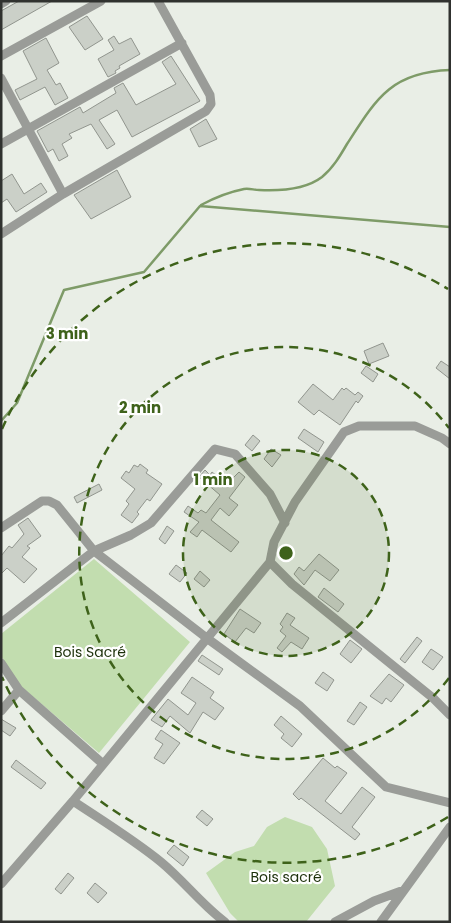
<svg xmlns="http://www.w3.org/2000/svg" width="451" height="923" font-family="Poppins,sans-serif">
<style>
.green{fill:#c2ddaf}
.lines{fill:none;stroke-linecap:round;stroke-linejoin:round}
.stream{stroke:#7e9b68;stroke-width:2.5}
.building{fill:#cbd0c8;stroke:#91958e}
.street{stroke:#9a9c98;stroke-width:9}
.ring{fill:none;stroke:#3e621a;stroke-width:2.5;stroke-dasharray:9 6}
.labels{text-anchor:middle;stroke-width:4.5;stroke-linejoin:round;paint-order:stroke}
.park-label{font-size:14px;fill:#1c300a;stroke:#fff}
.centre{fill:#3e621a;stroke:#fff;stroke-width:2.5}
.ring-label{font-size:15px;text-anchor:middle;font-weight:bold;fill:#3e621a;stroke:#fff;stroke-width:4.5;stroke-linejoin:round;paint-order:stroke}
</style>
<rect width="100%" height="100%" fill="#e9eee6"/>
<path class="green" d="M 94,559 L 190,642 L 99,753 L 17,683 L 1,656 L 1,634 Z
M 285,817 L 312,827 L 327,849 L 335,886 L 306,922 L 239,922 L 230,913 L 206,873 L 235,852 L 254,846 L 267,827 Z"/>
<g class="lines">
<path class="stream" d="M 201,205 C 214,198 229,192 244,189 C 249,188 254,190 259,190 C 279,191 305,190 322,177 C 333,168 340,156 347,144 C 376,99 391,72 450,70
M 1,421 L 17,403 L 64,290 L 144,272 L 200,206 L 450,227"/>
</g>
<path class="building" d="M 19,1 L 52,1 L 1,30 L 1,11 Z
M 87,16 L 103,39 L 85,50 L 69,27 Z
M 114,36 L 119,44 L 131,38 L 140,54 L 119,66 L 120,68 L 115,71 L 116,73 L 108,77 L 98,59 L 114,50 L 108,40 Z
M 46,38 L 59,63 L 47,70 L 56,85 L 60,83 L 68,98 L 55,105 L 45,87 L 20,100 L 15,90 L 37,79 L 23,51 Z
M 171,56 L 200,101 L 132,137 L 117,110 L 99,120 L 115,144 L 107,149 L 91,124 L 69,134 L 72,138 L 62,144 L 68,156 L 59,161 L 53,149 L 48,152 L 37,131 L 80,107 L 83,113 L 116,93 L 114,88 L 123,83 L 136,105 L 176,84 L 162,62 Z
M 206,119 L 217,139 L 199,147 L 190,129 Z
M 117,170 L 131,197 L 91,219 L 74,195 Z
M 12,174 L 24,194 L 41,183 L 47,192 L 16,212 L 7,199 L 1,203 L 1,181 Z
M 383,343 L 389,356 L 369,364 L 364,351 Z
M 441,361 L 450,367 L 450,379 L 436,368 Z
M 366,366 L 378,374 L 373,382 L 361,373 Z
M 313,384 L 333,400 L 342,388 L 344,390 L 346,388 L 355,395 L 358,392 L 363,396 L 358,403 L 356,401 L 340,425 L 319,410 L 314,415 L 298,402 Z
M 304,429 L 324,442 L 318,452 L 298,438 Z
M 253,435 L 260,441 L 252,451 L 245,445 Z
M 271,449 L 281,455 L 272,467 L 264,459 Z
M 140,464 L 148,470 L 146,473 L 162,484 L 150,501 L 147,499 L 137,512 L 139,514 L 132,523 L 121,515 L 129,504 L 126,501 L 135,489 L 121,478 L 126,471 L 129,473 L 134,465 L 138,467 Z
M 205,470 L 210,475 L 212,472 L 227,484 L 239,472 L 245,477 L 229,498 L 238,505 L 229,516 L 220,508 L 211,520 L 239,542 L 231,552 L 202,530 L 197,537 L 190,532 L 199,522 L 184,512 L 188,506 L 198,513 L 201,510 L 206,513 L 220,495 L 199,477 Z
M 99,484 L 102,490 L 77,503 L 74,497 Z
M 28,518 L 41,536 L 27,546 L 30,548 L 22,557 L 37,569 L 24,583 L 7,568 L 1,574 L 1,556 L 9,546 L 12,548 L 24,534 L 18,525 Z
M 167,526 L 174,531 L 165,544 L 159,539 Z
M 319,554 L 339,570 L 330,581 L 315,570 L 304,585 L 294,574 L 299,567 L 304,571 Z
M 176,565 L 187,573 L 180,582 L 169,574 Z
M 200,571 L 210,580 L 204,587 L 194,579 Z
M 324,588 L 344,604 L 338,612 L 318,597 Z
M 240,609 L 261,623 L 254,633 L 246,628 L 235,642 L 224,634 Z
M 287,613 L 295,618 L 290,625 L 309,638 L 302,649 L 291,642 L 282,652 L 277,648 L 286,636 L 280,631 L 283,627 L 280,624 Z
M 417,637 L 422,641 L 405,663 L 400,659 Z
M 350,640 L 362,649 L 351,663 L 340,654 Z
M 431,649 L 443,657 L 433,670 L 422,662 Z
M 202,655 L 223,669 L 219,675 L 198,661 Z
M 323,672 L 334,680 L 327,691 L 315,683 Z
M 389,674 L 404,685 L 391,702 L 386,698 L 382,704 L 370,696 Z
M 192,677 L 214,692 L 210,698 L 224,708 L 215,720 L 203,712 L 190,733 L 170,716 L 162,727 L 151,720 L 168,699 L 188,715 L 196,703 L 181,693 Z
M 360,702 L 367,707 L 354,725 L 347,721 Z
M 281,716 L 302,734 L 292,747 L 281,738 L 284,734 L 274,725 Z
M 1,719 L 16,728 L 10,736 L 1,730 Z
M 161,730 L 180,743 L 164,764 L 154,758 L 163,744 L 155,739 Z
M 323,758 L 335,768 L 337,766 L 347,773 L 325,801 L 341,814 L 362,787 L 375,797 L 352,827 L 360,834 L 355,840 L 301,798 L 299,800 L 293,794 Z
M 16,760 L 46,783 L 41,789 L 11,767 Z
M 202,810 L 213,819 L 207,826 L 196,817 Z
M 174,845 L 189,857 L 183,866 L 167,853 Z
M 68,873 L 74,878 L 61,894 L 55,889 Z
M 95,883 L 107,893 L 98,903 L 87,893 Z"/>
<g class="lines">
<path class="street" d="M 1,4 L 6,1
M 1,56 L 101,1
M 1,78 L 63,194
M 1,144 L 182,43
M 1,234 L 63,194 L 206,111 L 211,104 L 210,95 L 158,1
M 1,528 L 42,501 L 49,501 L 57,505 L 94,551 L 208,639 L 300,706 L 386,787 L 450,803
M 270,562 L 292,584 L 433,698 L 450,715
M 1,623 L 94,551 L 131,535 L 151,523 L 215,449 L 235,454 L 270,494 L 285,523
M 1,663 L 19,690 L 103,764
M 1,711 L 19,690
M 73,801 C 103,821 134,840 161,862 C 184,881 202,905 225,922
M 1,884 L 73,801 L 270,562 L 274,542 L 295,502 L 344,432 L 359,426 L 415,426 L 442,438 L 450,444
M 335,922 L 374,901 L 404,890
M 381,922 L 450,827"/>
</g>
<circle cx="286" cy="553" r="103" fill="#3e621a" fill-opacity=".12"/>
<g class="ring">
<circle cx="286" cy="553" r="103"/>
<path d="M449 678A206 206 0 1 1 449 428"/>
<path d="M448 817A310 310 0 0 1 2 677M2 429A310 310 0 0 1 448 289"/>
</g>
<g class="labels">
<g class="park-label">
<text x="90" y="657">Bois Sacré</text>
<text x="286" y="882">Bois sacré</text>
</g>
</g>
<circle cx="286" cy="553" r="8" class="centre"/>
<g class="ring-label">
<text x="67" y="339">3 min</text>
<text x="140" y="413">2 min</text>
<text x="213" y="485">1 min</text>
</g>
<rect width="451" height="923" fill="none" stroke="#30322f" stroke-width="5"/>
</svg>
